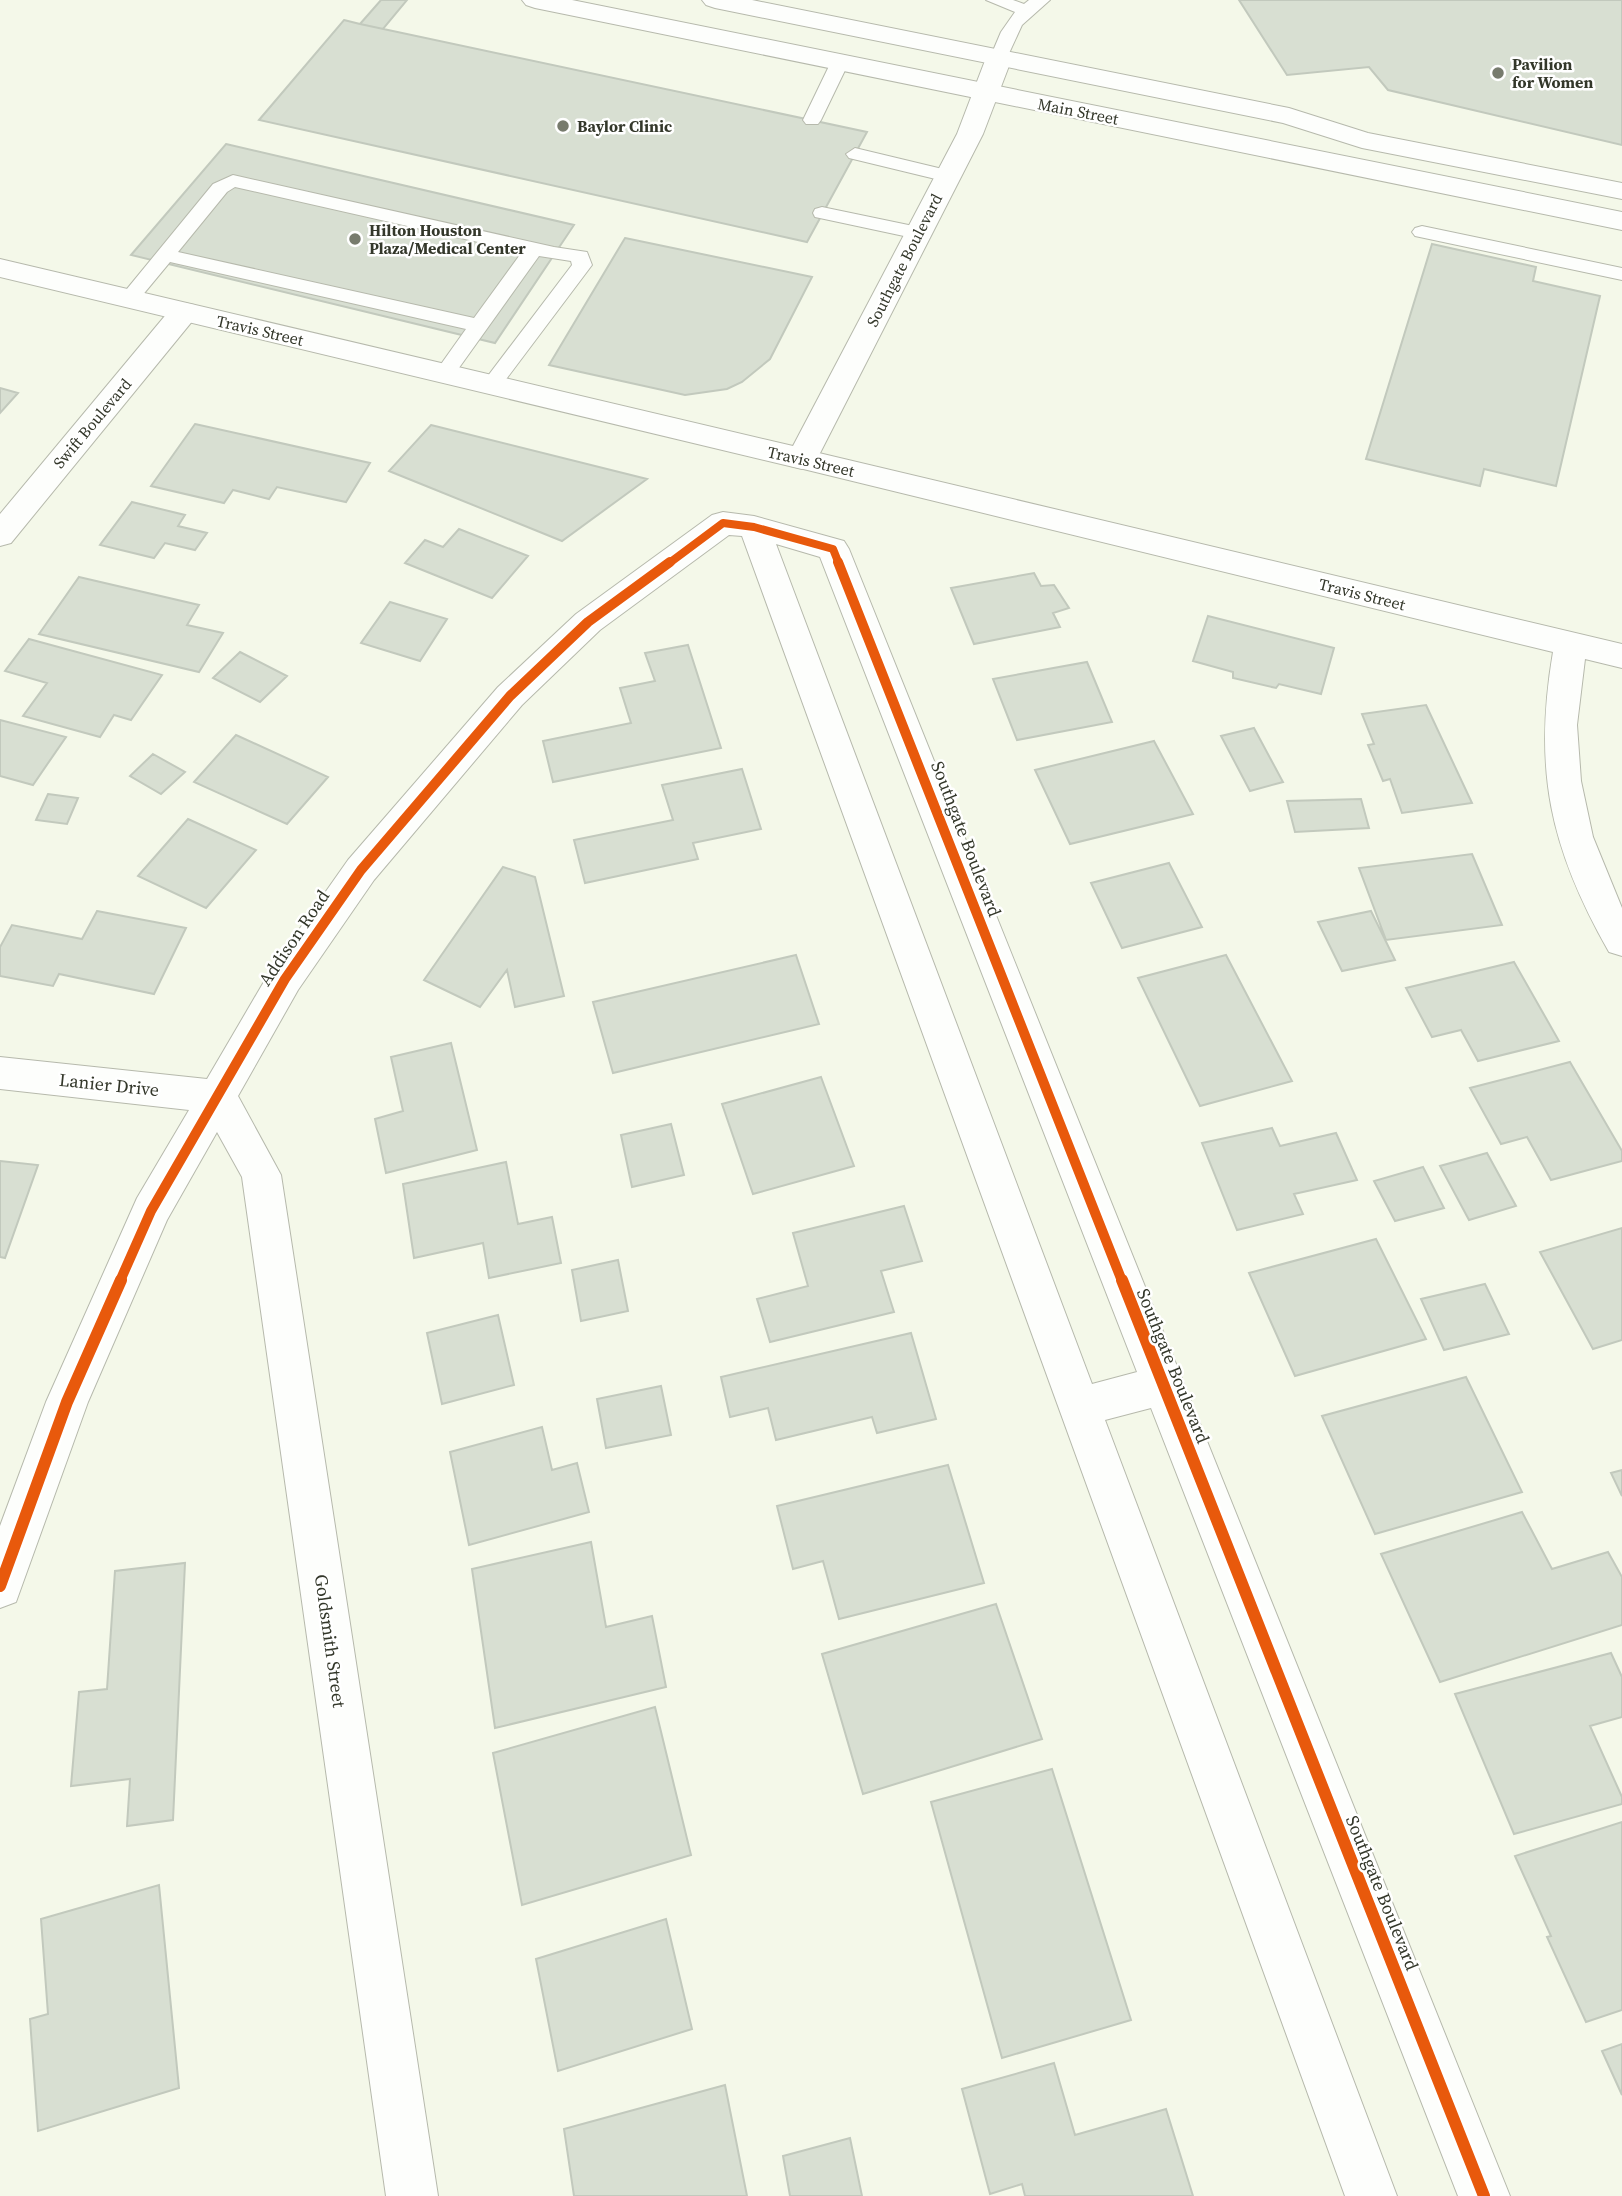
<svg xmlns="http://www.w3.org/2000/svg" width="1622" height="2196" font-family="'Source Serif 4',serif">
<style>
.building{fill:#d8dfd2;stroke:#c2c9bd;stroke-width:2}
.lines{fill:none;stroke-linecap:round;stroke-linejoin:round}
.service-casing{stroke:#b6b9ac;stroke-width:2}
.minor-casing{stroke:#b6b9ac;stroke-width:2}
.tertiary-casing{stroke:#b6b9ac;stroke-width:2}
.primary-casing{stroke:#b6b9ac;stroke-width:2}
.service{fill:#fdfefc;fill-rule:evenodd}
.minor{fill:#fdfefc;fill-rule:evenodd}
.tertiary{fill:#fdfefc;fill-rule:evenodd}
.primary{fill:#fdfefc;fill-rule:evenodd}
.cycleway-far2-casing{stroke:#fff;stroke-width:11}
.cycleway-far1-casing{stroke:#fff;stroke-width:14}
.cycleway-casing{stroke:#fff;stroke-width:17}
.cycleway-far2{stroke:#e8590c;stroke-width:8}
.cycleway-far1{stroke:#e8590c;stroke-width:10}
.cycleway{stroke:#e8590c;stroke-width:12}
.poi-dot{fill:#777b6d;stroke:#fff;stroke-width:2.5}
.labels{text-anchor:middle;stroke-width:5;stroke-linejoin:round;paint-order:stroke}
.far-poi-label{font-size:16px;font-weight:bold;fill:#33372a;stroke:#fff;text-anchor:start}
.far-street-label{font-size:16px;fill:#33372a;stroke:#fff}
.street-label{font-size:18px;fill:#33372a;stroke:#fff}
</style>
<rect width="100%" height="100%" fill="#f4f8e9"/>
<path class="building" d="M 381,0 L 407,0 L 383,29 L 360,24 Z
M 1239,0 L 1622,0 L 1622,145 L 1388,90 L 1369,67 L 1287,75 Z
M 344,20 L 360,24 L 867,132 L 807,242 L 259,120 Z
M 226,144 L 574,225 L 495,343 L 131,255 Z
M 625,238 L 812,277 L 770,359 L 742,382 L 727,389 L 685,395 L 549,365 Z
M 1432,244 L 1536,267 L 1533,281 L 1600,296 L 1556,486 L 1484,469 L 1480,486 L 1366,459 Z
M 0,388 L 18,393 L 0,413 Z
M 195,424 L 370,463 L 346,502 L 277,487 L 269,499 L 233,490 L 224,503 L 151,486 Z
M 431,425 L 647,479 L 562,541 L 389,471 Z
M 132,502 L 185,515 L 178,526 L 207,533 L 195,550 L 165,543 L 154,558 L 100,545 Z
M 459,529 L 528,556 L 492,598 L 405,563 L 425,540 L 443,547 Z
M 1034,573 L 1041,586 L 1054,585 L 1069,608 L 1053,613 L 1060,627 L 974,644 L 951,588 Z
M 79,577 L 199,605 L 187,625 L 223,633 L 199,672 L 39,634 Z
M 390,602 L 447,619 L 420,661 L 361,643 Z
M 1208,616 L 1334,648 L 1321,694 L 1279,684 L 1276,688 L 1233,678 L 1233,672 L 1193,661 Z
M 29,639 L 162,675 L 131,720 L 114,715 L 100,737 L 23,716 L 47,683 L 5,671 Z
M 688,645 L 721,748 L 553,782 L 543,741 L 631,723 L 620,688 L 655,681 L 645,653 Z
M 240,652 L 287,676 L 260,702 L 213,678 Z
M 1087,662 L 1112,722 L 1017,740 L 993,679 Z
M 1426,705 L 1472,803 L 1402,813 L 1390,779 L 1383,781 L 1368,745 L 1374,744 L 1362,714 Z
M 0,720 L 66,737 L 33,785 L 0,776 Z
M 1254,728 L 1283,782 L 1250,791 L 1221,736 Z
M 236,735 L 328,777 L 287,824 L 194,782 Z
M 1154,741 L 1193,814 L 1070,844 L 1035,770 Z
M 153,754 L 185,772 L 161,794 L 130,776 Z
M 742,769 L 761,829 L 693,843 L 698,859 L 585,883 L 574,840 L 673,820 L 662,785 Z
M 48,794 L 78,798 L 67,824 L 36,820 Z
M 1361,799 L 1369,828 L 1295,832 L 1287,801 Z
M 188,819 L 256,850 L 206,908 L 138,876 Z
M 1472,854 L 1502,925 L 1386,940 L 1359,868 Z
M 1169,863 L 1202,927 L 1122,948 L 1091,883 Z
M 503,867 L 535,877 L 564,996 L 515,1007 L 507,970 L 480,1007 L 424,980 Z
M 97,911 L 186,928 L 154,994 L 59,974 L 53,986 L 0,976 L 0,947 L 12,925 L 82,939 Z
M 1371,911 L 1395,960 L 1342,971 L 1318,922 Z
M 796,955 L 819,1024 L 613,1073 L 593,1002 Z
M 1226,955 L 1292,1081 L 1200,1106 L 1138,978 Z
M 1514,962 L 1559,1041 L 1478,1061 L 1461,1030 L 1432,1037 L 1406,988 Z
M 451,1043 L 477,1150 L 386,1173 L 375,1119 L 403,1111 L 391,1057 Z
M 1570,1062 L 1622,1151 L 1622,1161 L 1551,1180 L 1527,1137 L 1501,1144 L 1470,1088 Z
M 821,1077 L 854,1166 L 753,1194 L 722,1104 Z
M 671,1124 L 684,1175 L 632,1187 L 621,1135 Z
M 1272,1128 L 1280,1146 L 1336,1133 L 1357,1180 L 1294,1194 L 1303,1214 L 1237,1230 L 1202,1143 Z
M 1487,1153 L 1516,1206 L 1469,1220 L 1440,1166 Z
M 0,1161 L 38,1165 L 5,1258 L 0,1257 Z
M 506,1162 L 518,1224 L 552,1217 L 561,1263 L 489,1278 L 483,1243 L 414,1258 L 403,1184 Z
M 1423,1167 L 1444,1208 L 1395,1221 L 1374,1181 Z
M 904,1206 L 922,1261 L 881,1271 L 894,1312 L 770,1342 L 757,1299 L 808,1286 L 793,1233 Z
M 1622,1228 L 1622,1340 L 1593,1349 L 1540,1252 Z
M 1376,1239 L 1426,1339 L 1295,1376 L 1249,1273 Z
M 618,1260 L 628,1311 L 581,1321 L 572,1270 Z
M 1485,1284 L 1509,1334 L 1444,1350 L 1421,1299 Z
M 498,1315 L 514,1385 L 442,1404 L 427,1333 Z
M 911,1333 L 936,1419 L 877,1433 L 872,1417 L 776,1440 L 768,1408 L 730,1417 L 721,1377 Z
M 1466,1377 L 1522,1492 L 1375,1534 L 1322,1416 Z
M 661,1386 L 671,1435 L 606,1448 L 597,1399 Z
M 542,1427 L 552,1470 L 577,1463 L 589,1512 L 469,1545 L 450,1452 Z
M 948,1465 L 984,1583 L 839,1619 L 823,1561 L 793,1569 L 777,1506 Z
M 1622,1470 L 1622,1496 L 1611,1473 Z
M 1522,1512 L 1552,1569 L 1608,1552 L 1622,1577 L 1622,1625 L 1440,1682 L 1381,1554 Z
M 591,1542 L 606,1627 L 652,1616 L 666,1687 L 495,1728 L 472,1569 Z
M 185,1563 L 173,1820 L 127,1826 L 130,1779 L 71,1786 L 79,1692 L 107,1689 L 115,1571 Z
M 996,1604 L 1042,1739 L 863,1794 L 822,1654 Z
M 1611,1653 L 1622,1677 L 1622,1717 L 1590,1726 L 1622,1797 L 1622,1804 L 1514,1834 L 1455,1694 Z
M 655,1707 L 691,1855 L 522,1905 L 493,1753 Z
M 1052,1769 L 1131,2020 L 1002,2058 L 931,1802 Z
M 1622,1822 L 1622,2010 L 1586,2022 L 1547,1937 L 1551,1936 L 1515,1856 Z
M 159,1885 L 179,2088 L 38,2131 L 30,2019 L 48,2014 L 41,1919 Z
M 666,1919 L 692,2029 L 558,2071 L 536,1959 Z
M 1622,2044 L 1622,2095 L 1602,2051 Z
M 1054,2063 L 1075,2135 L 1166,2109 L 1193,2196 L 1025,2196 L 1022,2184 L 990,2194 L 962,2089 Z
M 725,2085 L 747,2196 L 574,2196 L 564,2129 Z
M 850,2138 L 862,2196 L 790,2196 L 783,2156 Z"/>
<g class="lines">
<g class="service-casing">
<path id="service" d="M 986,0 L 1013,0 L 1024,4 L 1029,0 L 1050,0 L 1022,25 L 1005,62 L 999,63 L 990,58 L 1001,32 L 1015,12 Z
M 840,57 L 849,62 L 821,120 L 818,124 L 806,124 L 803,120 L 831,62 Z
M 855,148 L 955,172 L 957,176 L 948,182 L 849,158 L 846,154 Z
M 233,175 L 554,247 L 587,252 L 592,265 L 498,390 L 491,392 L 481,385 L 572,265 L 571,261 L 539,256 L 451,379 L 444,381 L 434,374 L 466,329 L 170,262 L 136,303 L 122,303 L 119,299 L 122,295 L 213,184 ZM 235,187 L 522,252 L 474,318 L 178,252 L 227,192 Z
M 822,207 L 918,227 L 928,233 L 918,239 L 815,217 L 813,213 L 815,209 Z
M 1422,226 L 1622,268 L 1622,280 L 1415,236 L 1412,232 L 1415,228 Z"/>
</g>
<g class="minor-casing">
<path id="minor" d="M 184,303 L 194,305 L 198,312 L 194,319 L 11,543 L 0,546 L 0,514 L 174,305 Z
M 802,449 L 1622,644 L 1622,668 L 1585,659 L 1577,725 L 1581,781 L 1593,837 L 1622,908 L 1622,956 L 1609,952 C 1550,848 1533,770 1553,652 L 791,466 L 787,459 L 791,452 Z
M 723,512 L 754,516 L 844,541 L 849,549 L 1510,2196 L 1458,2196 L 1151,1408 L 1105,1420 L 1397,2196 L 1345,2196 L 742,536 L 729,535 L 600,630 L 522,705 L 374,880 L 298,990 L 238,1096 L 281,1175 L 438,2196 L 386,2196 L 242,1177 L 217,1132 L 167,1220 L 88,1402 L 16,1602 L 0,1608 L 0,1526 L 46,1402 L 137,1198 L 189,1110 L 0,1089 L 0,1057 L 207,1079 L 272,968 L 348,860 L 498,687 L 576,614 L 712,515 ZM 776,544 L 820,557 L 1137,1372 L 1092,1384 Z"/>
</g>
<g class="tertiary-casing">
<path id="tertiary" d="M 999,50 L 1008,53 L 1012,58 L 983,134 L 817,459 L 813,466 L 802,469 L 0,277 L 0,259 L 793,446 L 957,134 L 986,58 L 990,53 Z"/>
</g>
<g class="primary-casing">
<path id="primary" d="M 522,0 L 572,0 L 1622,212 L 1622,230 L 535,8 L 526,5 Z
M 702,0 L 752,0 L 1289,108 L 1368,133 L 1622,183 L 1622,199 L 1362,148 L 1283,123 L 715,8 L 706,5 Z"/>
</g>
<use href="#service" class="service"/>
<use href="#minor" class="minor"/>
<use href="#tertiary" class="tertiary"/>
<use href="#primary" class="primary"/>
<g class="cycleway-far2-casing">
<path id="cycleway-far2" d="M 668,564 L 723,523 L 754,527 L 833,549 L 839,564"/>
</g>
<g class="cycleway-far1-casing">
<path id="cycleway-far1" d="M 838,562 L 1122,1281
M 120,1281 L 151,1211 L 285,979 L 361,870 L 510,696 L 588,622 L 670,562"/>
</g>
<g class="cycleway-casing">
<path id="cycleway" d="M 1122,1280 L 1484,2196
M 0,1586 L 67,1402 L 121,1280"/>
</g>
<use href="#cycleway-far2" class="cycleway-far2"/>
<use href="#cycleway-far1" class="cycleway-far1"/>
<use href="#cycleway" class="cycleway"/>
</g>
<g class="poi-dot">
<circle cx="1498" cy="73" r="7"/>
<circle cx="563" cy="126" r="7"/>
<circle cx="355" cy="239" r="7"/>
</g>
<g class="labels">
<g class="far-poi-label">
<text x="1512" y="70">Pavilion<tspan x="1512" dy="18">for Women</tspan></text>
<text x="577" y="132">Baylor Clinic</text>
<text x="369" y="236">Hilton Houston<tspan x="369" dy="18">Plaza/Medical Center</tspan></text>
</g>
<g class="far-street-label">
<text transform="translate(1078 111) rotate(11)" y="6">Main Street</text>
<text transform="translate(904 260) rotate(-63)" y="6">Southgate Boulevard</text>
<text transform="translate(260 330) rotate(13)" y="6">Travis Street</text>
<text transform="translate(92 423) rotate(-50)" y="6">Swift Boulevard</text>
<text transform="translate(811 461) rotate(13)" y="6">Travis Street</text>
<text transform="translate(1362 594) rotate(14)" y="6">Travis Street</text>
</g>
<g class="street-label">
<text transform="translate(966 839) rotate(69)" y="6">Southgate Boulevard</text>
<text transform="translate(294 938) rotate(-56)" y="6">Addison Road</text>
<text transform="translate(109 1085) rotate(6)" y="6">Lanier Drive</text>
<text transform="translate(1173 1366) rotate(68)" y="6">Southgate Boulevard</text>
<text transform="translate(330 1641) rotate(82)" y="6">Goldsmith Street</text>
<text transform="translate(1382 1893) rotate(68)" y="6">Southgate Boulevard</text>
</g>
</g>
</svg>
